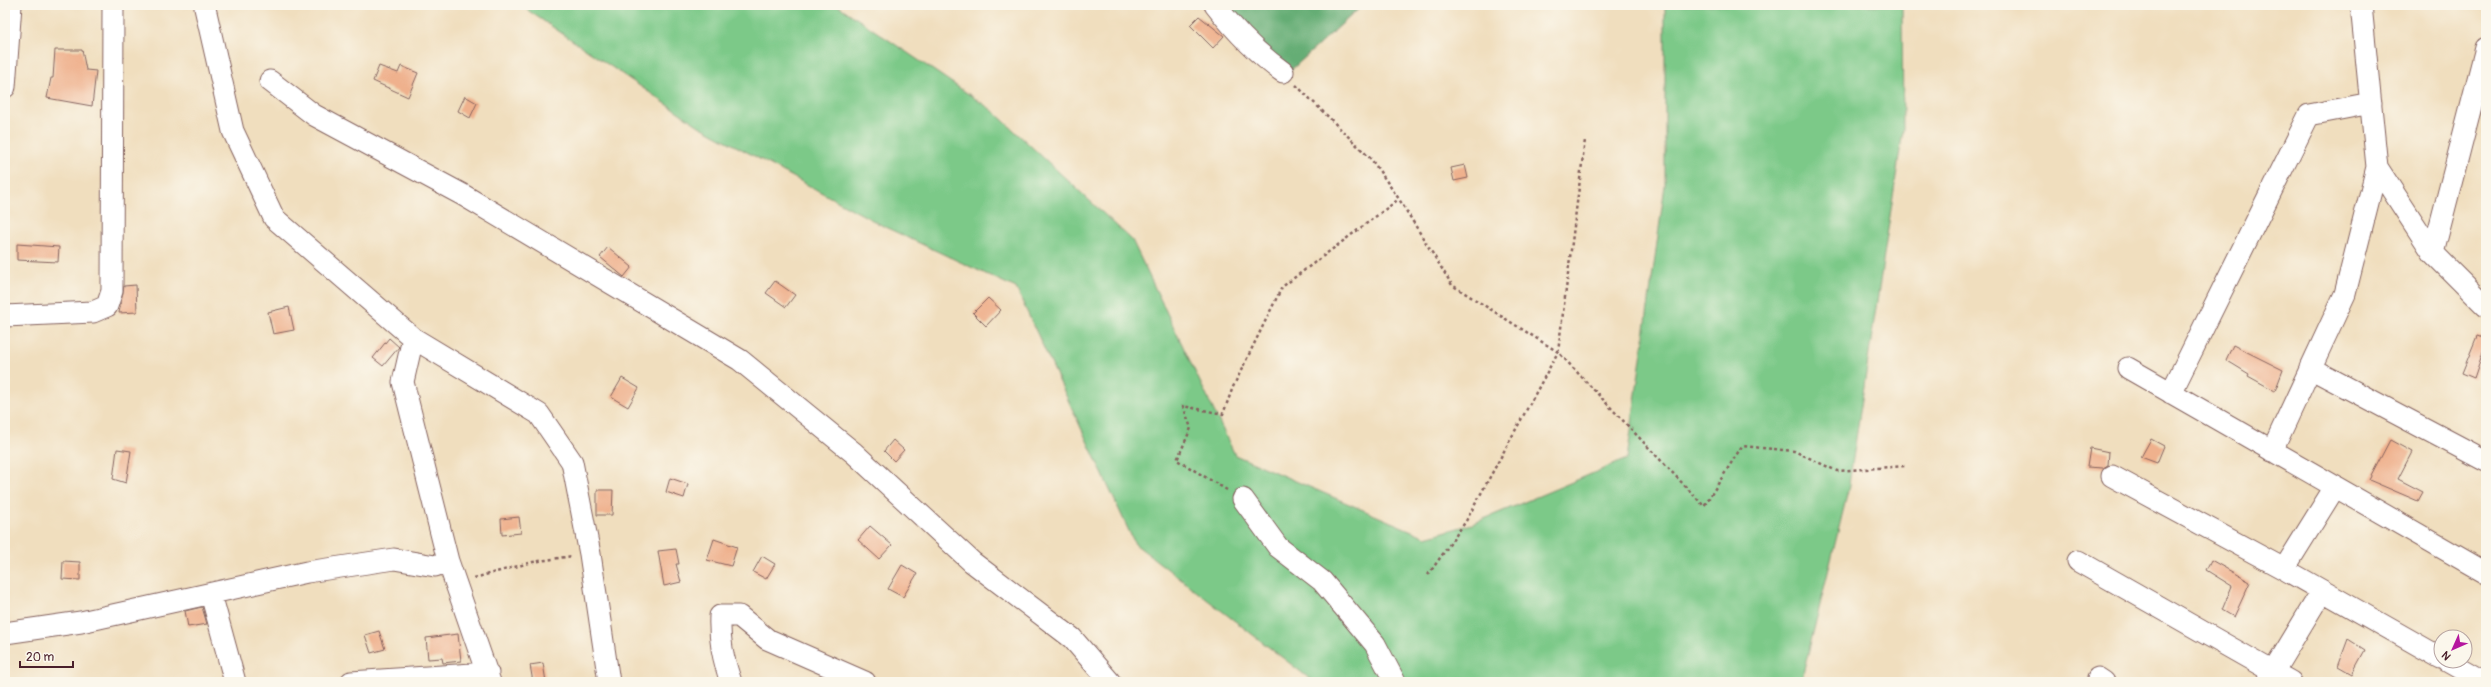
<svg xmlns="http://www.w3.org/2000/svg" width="2491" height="687" font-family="Pangolin,sans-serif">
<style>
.green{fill:#7cc988;stroke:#63745a}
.forest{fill:#65ad74;stroke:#586650}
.building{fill:#efb18d}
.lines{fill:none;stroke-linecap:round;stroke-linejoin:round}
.street-casing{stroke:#84625e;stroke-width:23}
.path{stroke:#84625e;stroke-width:2.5;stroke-dasharray:3 3;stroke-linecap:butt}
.street{stroke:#fff;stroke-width:21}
</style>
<rect width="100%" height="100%" fill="#fbf7ec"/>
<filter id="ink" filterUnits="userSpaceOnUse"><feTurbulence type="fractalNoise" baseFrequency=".025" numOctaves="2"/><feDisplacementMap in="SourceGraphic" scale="8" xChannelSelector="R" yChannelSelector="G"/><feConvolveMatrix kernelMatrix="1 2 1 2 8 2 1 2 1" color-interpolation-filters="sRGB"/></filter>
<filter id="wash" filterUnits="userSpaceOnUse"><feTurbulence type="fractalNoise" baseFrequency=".012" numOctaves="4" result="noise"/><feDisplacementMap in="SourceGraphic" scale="16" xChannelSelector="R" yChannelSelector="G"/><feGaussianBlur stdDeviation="0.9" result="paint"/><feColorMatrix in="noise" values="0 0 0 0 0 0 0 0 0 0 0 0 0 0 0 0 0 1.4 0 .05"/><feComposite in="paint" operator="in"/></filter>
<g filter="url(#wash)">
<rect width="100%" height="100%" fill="#f0debe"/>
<path class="green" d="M 520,5 L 837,5 L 992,110 L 1132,240 L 1235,455 L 1426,537 L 1472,524 L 1627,459 L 1665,185 L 1665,5 L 1902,5 L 1903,131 L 1848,491 L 1801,682 L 1314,682 L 1135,544 L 1016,288 L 885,227 L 699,126 Z"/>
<path class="forest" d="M 1213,5 L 1363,5 L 1280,80 Z"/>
<g id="blocks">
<path class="building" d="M 1199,16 L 1224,36 L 1213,48 L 1190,25 Z
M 55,50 L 82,50 L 86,70 L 96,71 L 92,106 L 47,98 L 51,78 L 53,78 Z
M 379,66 L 398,73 L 401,66 L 418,73 L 408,97 L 373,81 Z
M 465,96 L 477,103 L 470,118 L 458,111 Z
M 1465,165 L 1468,178 L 1454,181 L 1451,168 Z
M 17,244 L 59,247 L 58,262 L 17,260 Z
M 608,247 L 632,267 L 624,277 L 600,257 Z
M 775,281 L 795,295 L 786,307 L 766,293 Z
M 136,285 L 137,312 L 119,313 L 124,286 Z
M 988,298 L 1001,310 L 986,326 L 973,313 Z
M 289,307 L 294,330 L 273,334 L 268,312 Z
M 2477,336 L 2486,339 L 2486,343 L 2474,378 L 2462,373 Z
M 389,338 L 399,347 L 383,366 L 373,358 Z
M 2233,345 L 2283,370 L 2275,391 L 2248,376 L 2249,374 L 2226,360 Z
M 622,378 L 639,388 L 628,407 L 611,397 Z
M 2151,439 L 2164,446 L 2157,463 L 2141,457 Z
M 893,440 L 904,450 L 894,461 L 884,451 Z
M 2390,440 L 2412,452 L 2398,479 L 2423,492 L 2418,501 L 2369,480 Z
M 2090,448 L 2109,452 L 2108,465 L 2103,468 L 2087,467 Z
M 117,449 L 131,451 L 126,483 L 113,479 Z
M 670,478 L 688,484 L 684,498 L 666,492 Z
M 597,490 L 613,490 L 612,515 L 597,515 Z
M 519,517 L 521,533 L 502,535 L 501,519 Z
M 870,526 L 892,545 L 879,559 L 858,540 Z
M 714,539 L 737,547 L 731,566 L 707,560 Z
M 676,549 L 679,564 L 676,564 L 681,582 L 664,586 L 658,551 Z
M 762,556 L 775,564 L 766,579 L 753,572 Z
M 2211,560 L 2250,582 L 2234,617 L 2222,610 L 2232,586 L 2206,570 Z
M 63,561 L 80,562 L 80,580 L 62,579 Z
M 902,565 L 917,574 L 903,597 L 888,589 Z
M 202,607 L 207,624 L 188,627 L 185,611 Z
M 379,631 L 385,649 L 371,653 L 365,635 Z
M 458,634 L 461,661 L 443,663 L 442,658 L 428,659 L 426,638 Z
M 2348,639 L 2365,650 L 2352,674 L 2338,666 Z
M 543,663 L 546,682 L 533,682 L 530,665 Z"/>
</g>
</g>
<g filter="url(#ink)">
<use href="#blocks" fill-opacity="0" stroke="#84625e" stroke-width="1"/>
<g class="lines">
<g class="street-casing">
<path id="street" d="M 1215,5 C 1236,32 1256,53 1283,72
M 2361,5 L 2377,167 L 2433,253 L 2486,306
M 205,8 L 233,131 L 274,218 L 413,338 L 539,414 L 572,462 L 590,554 L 609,682
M 270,81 L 314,115 L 463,195 L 740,360 L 854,453 L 972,562 L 1072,638 L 1110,682
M 5,87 L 11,5
M 2433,253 L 2486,48
M 5,316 L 93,312 L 107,306 L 112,291 L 113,5
M 413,338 L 403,382 L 448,561 L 490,682
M 2128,368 L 2486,573
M 2310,368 L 2486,461
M 2171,393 L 2309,115 L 2371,103
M 2272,451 L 2345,294 L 2377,167
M 2112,476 L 2284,569 L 2441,658
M 1243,499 L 1278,547 L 1322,581 L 1375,644 L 1395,682
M 2078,561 L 2291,682
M 2284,569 L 2335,487
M 211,594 L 235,682
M 5,633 L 81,622 L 307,572 L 394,559 L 435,566 L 448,561
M 2447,661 L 2484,682
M 2098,678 L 2104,682
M 351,682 L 488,673
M 731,682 C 723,659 719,640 720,616 L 739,616 L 767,639 L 865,682
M 2267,682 L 2322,591"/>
</g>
<path class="path" d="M 1296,85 L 1371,159 L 1399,199 L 1452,285 L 1558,352 L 1704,506 L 1742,446 L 1794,451 L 1837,471 L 1905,466
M 1227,490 L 1177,460 L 1191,428 L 1183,406 L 1223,414 L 1233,387 L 1282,287 L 1399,199
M 1428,575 L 1466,521 L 1558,352 L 1585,140
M 474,578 L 533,562 L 572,556"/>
<use href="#street" class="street"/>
</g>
</g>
<rect width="2491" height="687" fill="none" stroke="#fbf7ec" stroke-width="20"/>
<g transform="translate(2453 649) rotate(225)"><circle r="19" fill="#fbf7ec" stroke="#b4a19f"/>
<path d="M0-3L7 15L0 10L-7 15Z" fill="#b5179e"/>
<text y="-6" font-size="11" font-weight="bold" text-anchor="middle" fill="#4a1f2b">N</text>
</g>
<path d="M20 661v6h53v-6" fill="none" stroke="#4a1f2b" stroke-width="2"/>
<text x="26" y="661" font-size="12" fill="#4a1f2b" stroke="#fbf7ec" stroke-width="3" paint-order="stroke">20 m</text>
</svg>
